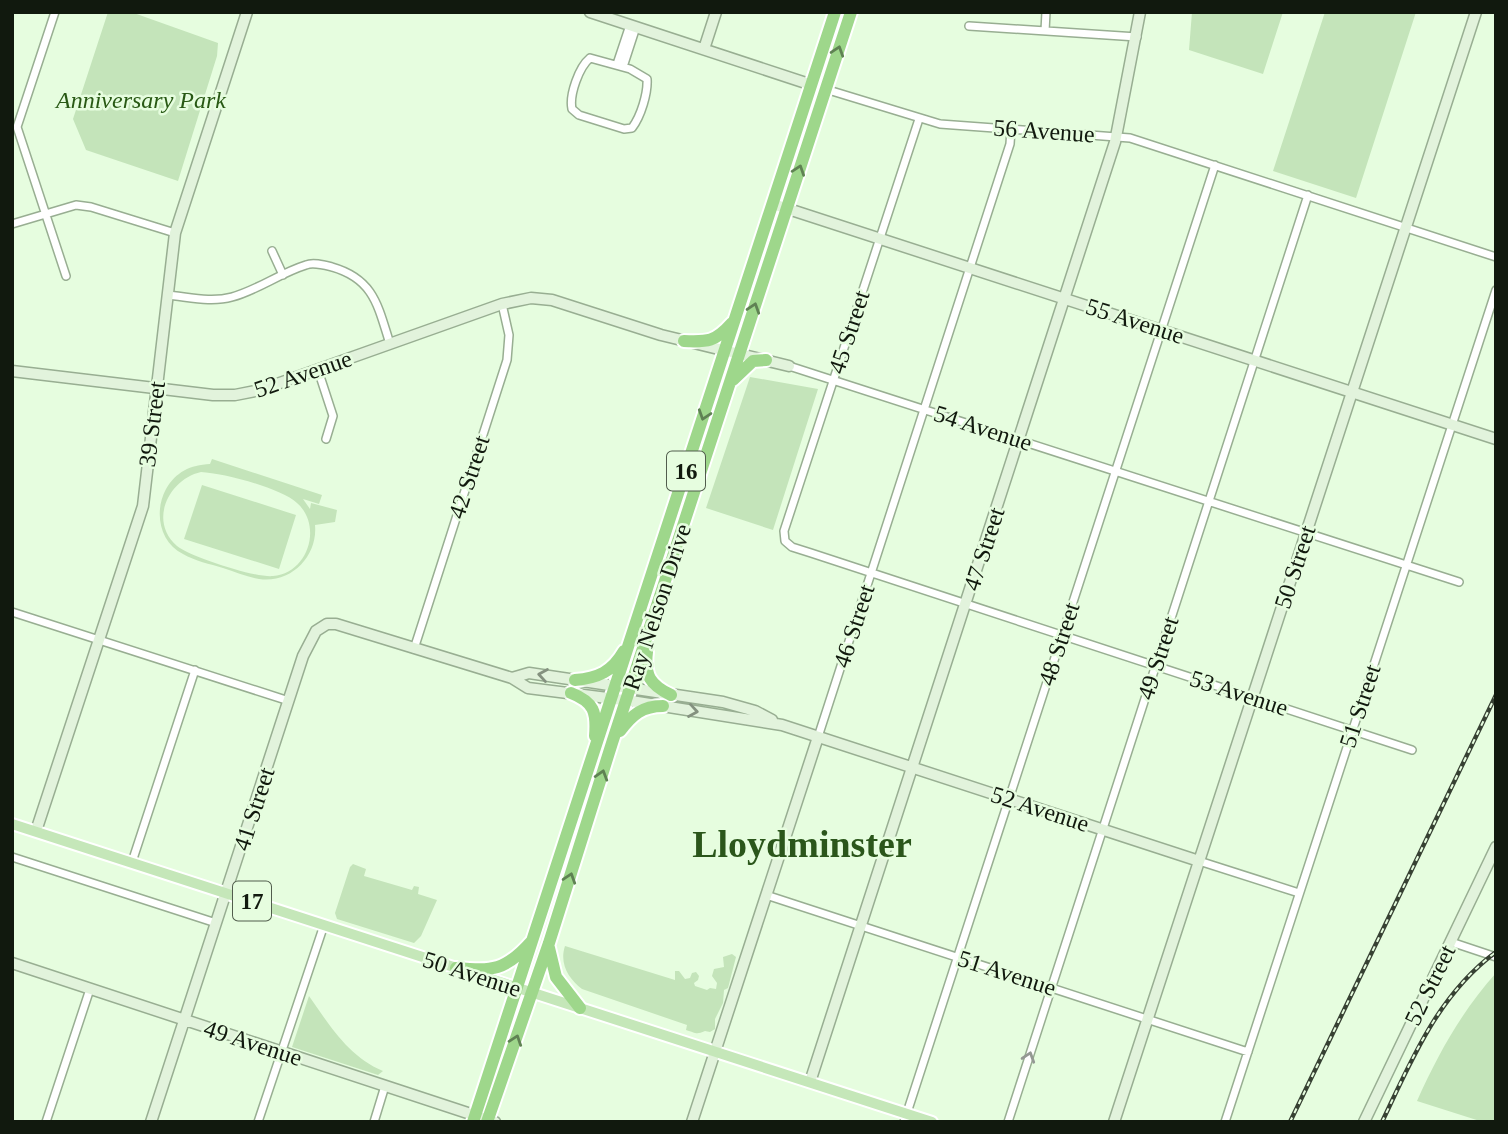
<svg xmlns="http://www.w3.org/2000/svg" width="1508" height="1134" font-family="Georgia,serif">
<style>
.green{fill:#c4e4ba;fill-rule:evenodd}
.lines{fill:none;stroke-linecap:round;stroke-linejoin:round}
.street-casing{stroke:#98ae92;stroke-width:10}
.secondary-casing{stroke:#98ae92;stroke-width:13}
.primary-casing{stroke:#fff;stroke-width:14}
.highway-casing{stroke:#fff;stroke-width:16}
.street{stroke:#fff;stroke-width:7}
.secondary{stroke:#e2f3dc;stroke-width:10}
.primary{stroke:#c5e7b9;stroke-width:10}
.highway{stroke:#9ed78b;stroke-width:12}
.rail-casing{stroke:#374133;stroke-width:4.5}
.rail{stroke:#e6fddf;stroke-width:2;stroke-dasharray:5;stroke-linecap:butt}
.oneway{stroke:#5f8253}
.oneway2{stroke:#84917f}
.oneway3{stroke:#949893}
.labels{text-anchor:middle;stroke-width:5;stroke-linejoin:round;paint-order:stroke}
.shield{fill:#e6fddf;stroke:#515d4d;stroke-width:2}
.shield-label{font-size:23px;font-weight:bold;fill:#11190e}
.park-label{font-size:24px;font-style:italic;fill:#285914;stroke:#e6fddf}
.street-label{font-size:24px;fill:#11190e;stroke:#e6fddf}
.town-label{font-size:38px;font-weight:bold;fill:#2b561b;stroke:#e6fddf}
</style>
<rect width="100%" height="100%" fill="#e6fddf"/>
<path class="green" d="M 108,12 L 131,12 L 218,43 L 217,56 L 178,181 L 86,150 L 73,119 Z
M 1192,12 L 1283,12 L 1263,74 L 1189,50 Z
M 1325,12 L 1416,12 L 1356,198 L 1273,171 Z
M 750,377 L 818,389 L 773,530 L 706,508 Z
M 212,459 L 322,495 L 319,504 L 303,499 L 310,509 L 311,503 L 337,510 L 335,522 L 315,525 C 318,556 291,584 259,579 C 247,577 235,572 223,568 C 210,564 195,561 183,554 C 159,542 154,511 166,489 C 176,472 190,465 210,464 ZM 201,472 C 223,473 281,488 297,503 C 323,526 308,573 273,576 C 255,578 191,557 177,546 C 148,521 169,479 201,472 Z
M 202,485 L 296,515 L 279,569 L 184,539 Z
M 353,864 L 366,869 L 364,876 L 412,890 L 414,886 L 419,887 L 418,894 L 437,900 L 421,936 L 414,943 L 337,919 L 335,913 L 350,867 Z
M 565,946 L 675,980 L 675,971 L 679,971 L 685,979 L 690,978 L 692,973 L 696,972 L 699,976 L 698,980 L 694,983 L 695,986 L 707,990 L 710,988 L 716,989 L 717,983 L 712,976 L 714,969 L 724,967 L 723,957 L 732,954 L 736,957 L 728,988 L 724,990 L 723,1003 L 715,1019 L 715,1029 L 710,1032 L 705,1031 C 696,1035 696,1033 686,1030 L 687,1025 L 582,989 C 569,979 559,964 565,946 Z
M 1496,973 L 1496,1122 L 1483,1122 L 1417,1101 C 1438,1054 1462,1011 1496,973 Z
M 309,996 C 330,1026 349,1057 383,1071 L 378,1075 L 292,1047 Z"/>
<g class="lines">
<g class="street-casing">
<path id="street" d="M 55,12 L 17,127 L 66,276
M 969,26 L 1137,37
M 1045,31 L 1046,12
M 590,58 L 630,69 L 647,79 C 648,93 641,116 632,128 L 624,129 L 579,115 L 572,109 C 569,95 579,67 590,58 Z
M 617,64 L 630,25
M 623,67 L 636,27
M 812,85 L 940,124 L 1130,138 L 1496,257
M 919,119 L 784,531 L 785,541 L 792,547 L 811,553 L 1412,750
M 12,224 L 76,205 L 91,207 L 175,233
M 272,251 L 283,275
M 167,295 C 189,297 211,303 232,297 C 258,290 280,273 306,265 C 313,262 324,265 332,267 C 374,279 378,306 390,344
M 789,366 L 1459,582
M 318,370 L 333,416 L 326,439
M 12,612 L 289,701
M 414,649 L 507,360 L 509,335 L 502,304
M 818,737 L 1010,144 L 1011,129
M 12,857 L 216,923
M 1199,861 L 1299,893
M 132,862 L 195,670
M 766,895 L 1248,1052
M 1451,942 L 1496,957
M 46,1122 L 90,989
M 258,1122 L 324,925
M 374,1122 L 385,1086
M 904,1122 L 1215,165
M 1008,1122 L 1308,195
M 1225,1122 L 1496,290"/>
</g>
<g class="secondary-casing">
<path id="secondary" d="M 590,12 L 812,85
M 704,49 L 716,12
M 773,204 L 1496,439
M 12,371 L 213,395 L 235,395 L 260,390 L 502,304 L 531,298 L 552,300 L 661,335 L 789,366
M 512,678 L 529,673 L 723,702 L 755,711 L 772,720
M 36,831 L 143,506 L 175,233 L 247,12
M 12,963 L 495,1122
M 810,1082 L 1115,142 L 1140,12
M 151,1122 L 303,656 L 316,631 L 327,624 L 336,624 L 512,678 L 528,688 L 631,701 L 782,725 L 1199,861
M 692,1122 L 818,737
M 1114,1122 L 1476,12
M 1364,1122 L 1496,847"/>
</g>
<g class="primary-casing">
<path id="primary" d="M 12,824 L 932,1122"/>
</g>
<g class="highway-casing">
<path id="highway" d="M 684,341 C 708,342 715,342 732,323
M 733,380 L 753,361 L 766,360
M 647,652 C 644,675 650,685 671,695
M 575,680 C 598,678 612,672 624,651
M 571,693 C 594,702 597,712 595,736
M 620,731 C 632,715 642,706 663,706
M 549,948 L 556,977 L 580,1008
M 456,968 C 493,971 505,971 531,942
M 473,1122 L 835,12
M 487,1122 L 549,943 L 612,743 L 851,12"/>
</g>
<use href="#street" class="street"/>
<use href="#secondary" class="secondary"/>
<use href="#primary" class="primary"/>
<use href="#highway" class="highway"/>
<g class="rail-casing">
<path id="rail" d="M 1290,1122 L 1496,695
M 1382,1122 C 1412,1059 1438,995 1496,952"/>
</g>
<use href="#rail" class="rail"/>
</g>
<defs><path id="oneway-chevron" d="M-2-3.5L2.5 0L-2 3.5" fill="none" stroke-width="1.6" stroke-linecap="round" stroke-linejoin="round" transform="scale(1.75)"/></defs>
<g class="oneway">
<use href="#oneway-chevron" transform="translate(838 51) rotate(-72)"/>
<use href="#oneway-chevron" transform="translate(799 170) rotate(-71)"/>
<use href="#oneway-chevron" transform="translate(754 308) rotate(-72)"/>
<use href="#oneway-chevron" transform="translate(704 415) rotate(108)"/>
<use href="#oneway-chevron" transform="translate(602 775) rotate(-73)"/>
<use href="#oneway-chevron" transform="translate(570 878) rotate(-72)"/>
<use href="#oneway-chevron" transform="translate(516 1040) rotate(-71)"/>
</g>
<g class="oneway2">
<use href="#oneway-chevron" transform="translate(543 675) rotate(-171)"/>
<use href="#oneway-chevron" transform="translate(693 711) rotate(9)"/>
</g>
<use class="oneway3" href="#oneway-chevron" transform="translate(1029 1057) rotate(-72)"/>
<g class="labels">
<g class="shield">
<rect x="667" y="451.5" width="38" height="39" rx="5"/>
<rect x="233" y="881.5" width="38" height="39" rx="5"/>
</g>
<g class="shield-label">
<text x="686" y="479">16</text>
<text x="252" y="909">17</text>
</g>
<g class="park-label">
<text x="141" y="108">Anniversary Park</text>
</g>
<g class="street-label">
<text transform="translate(1044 131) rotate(4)" y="8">56 Avenue</text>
<text transform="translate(1135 321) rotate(18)" y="8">55 Avenue</text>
<text transform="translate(849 332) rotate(-72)" y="8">45 Street</text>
<text transform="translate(303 374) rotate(-19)" y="8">52 Avenue</text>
<text transform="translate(152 424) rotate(-83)" y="8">39 Street</text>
<text transform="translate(983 428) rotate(18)" y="8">54 Avenue</text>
<text transform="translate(469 477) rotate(-72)" y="8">42 Street</text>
<text transform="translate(984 549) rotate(-72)" y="8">47 Street</text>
<text transform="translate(1295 567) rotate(-72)" y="8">50 Street</text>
<text transform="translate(657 607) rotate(-72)" y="8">Ray Nelson Drive</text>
<text transform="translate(854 626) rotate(-72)" y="8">46 Street</text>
<text transform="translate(1059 644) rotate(-72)" y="8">48 Street</text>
<text transform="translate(1158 658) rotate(-72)" y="8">49 Street</text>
<text transform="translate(1239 693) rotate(18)" y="8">53 Avenue</text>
<text transform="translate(1360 706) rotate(-72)" y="8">51 Street</text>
<text transform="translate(254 809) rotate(-72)" y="8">41 Street</text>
<text transform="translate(1040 809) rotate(18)" y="8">52 Avenue</text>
<text transform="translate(1007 973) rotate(18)" y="8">51 Avenue</text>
<text transform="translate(472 974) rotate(18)" y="8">50 Avenue</text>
<text transform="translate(1430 985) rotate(-64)" y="8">52 Street</text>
<text transform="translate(253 1043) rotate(18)" y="8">49 Avenue</text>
</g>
<g class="town-label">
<text x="802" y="857">Lloydminster</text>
</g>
</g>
<rect width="1508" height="1134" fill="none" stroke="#11190e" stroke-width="28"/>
</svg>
